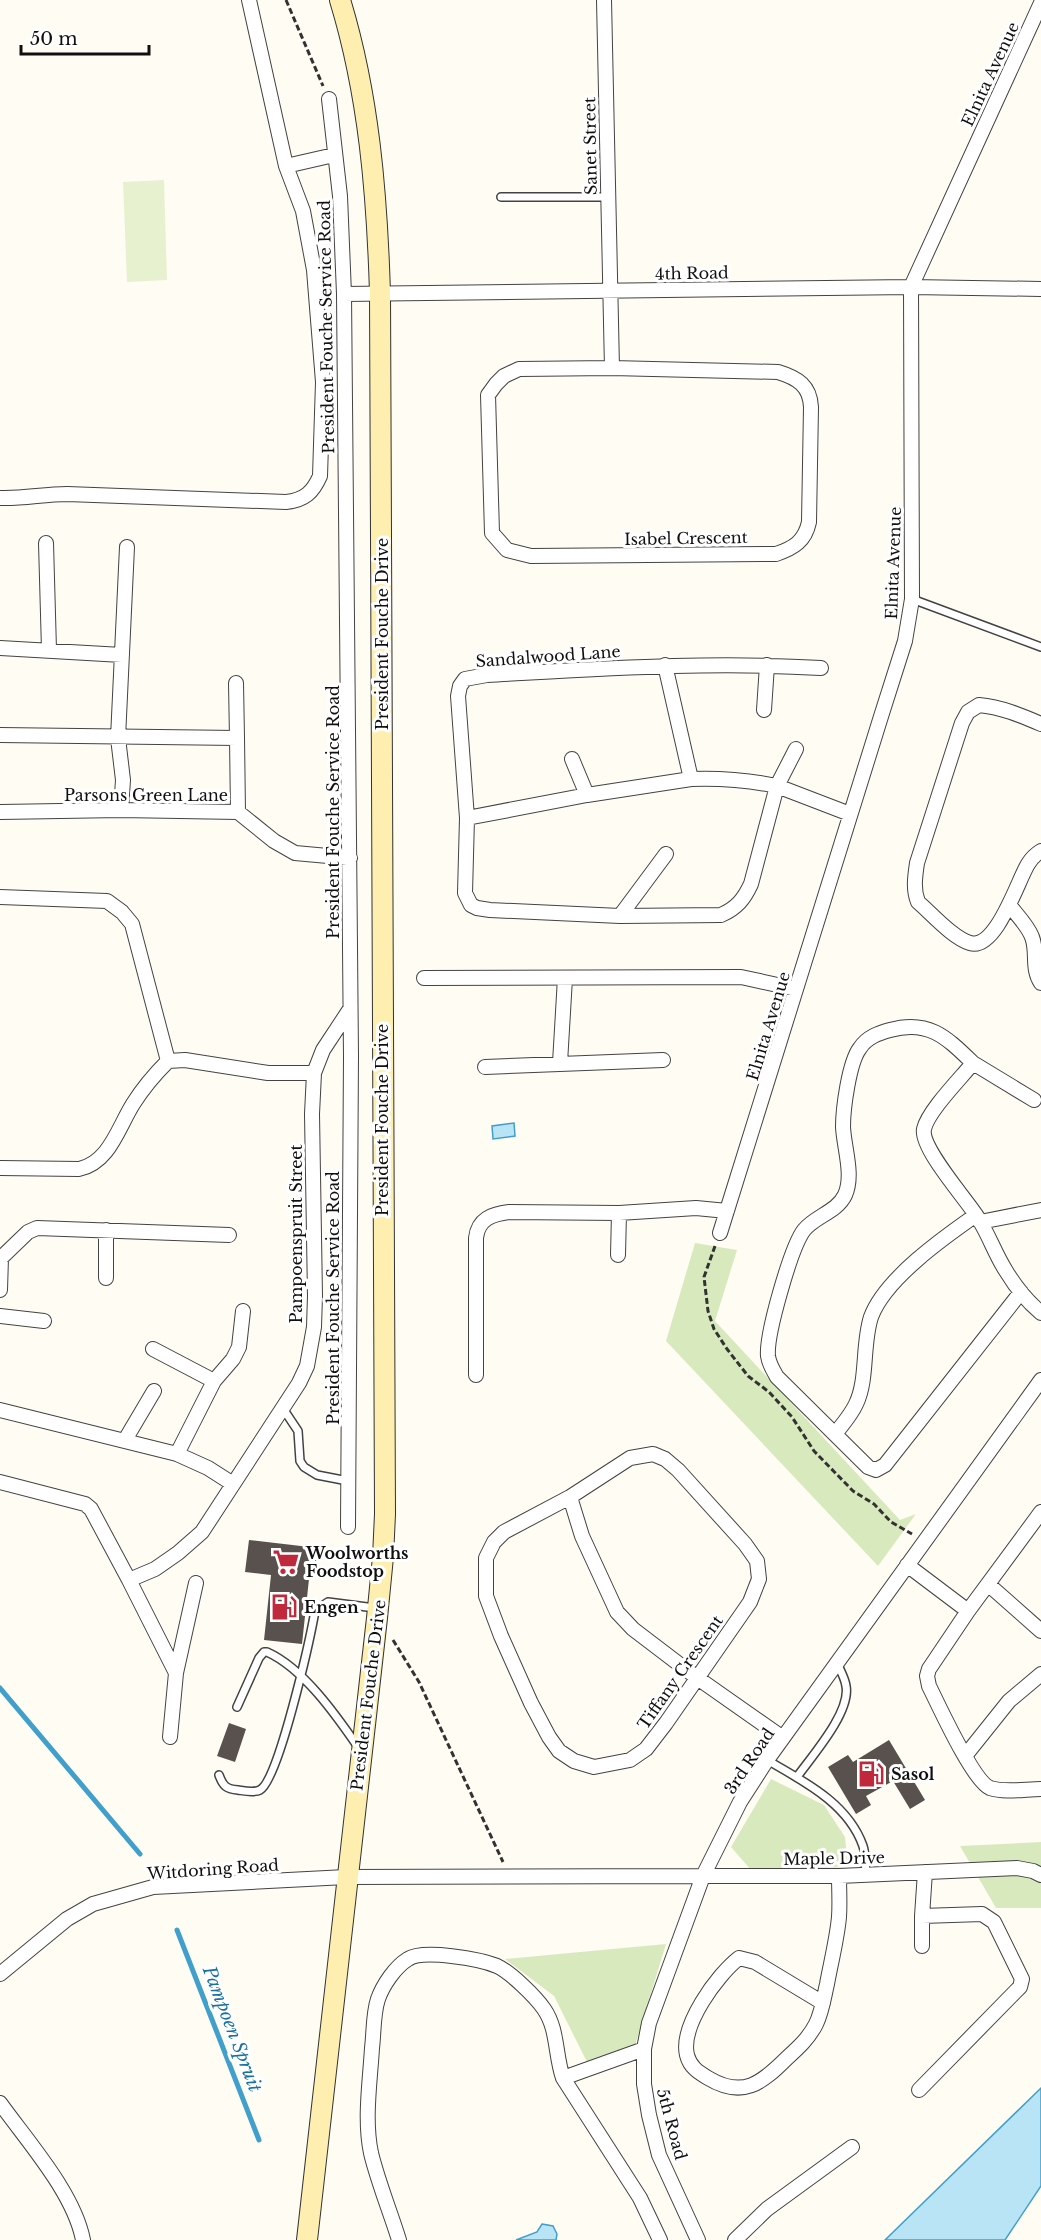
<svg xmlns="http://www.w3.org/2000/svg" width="1041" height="2240" font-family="'Libre Baskerville',serif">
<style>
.green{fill:#d8eabd}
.pitch{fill:#e8f1cf}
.water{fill:#b9e4f6;stroke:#419fcc;stroke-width:1.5}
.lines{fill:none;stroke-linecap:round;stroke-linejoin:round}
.stream{stroke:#419fcc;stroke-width:5}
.building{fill:#59514d}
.lane-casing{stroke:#434343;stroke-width:10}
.street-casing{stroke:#434343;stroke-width:16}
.secondary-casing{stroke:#323232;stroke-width:22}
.path{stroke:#323232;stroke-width:3;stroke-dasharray:6 3;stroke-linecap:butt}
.lane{stroke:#fff;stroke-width:7}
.street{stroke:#fff;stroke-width:14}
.secondary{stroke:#feefb0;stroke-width:20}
.labels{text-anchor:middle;stroke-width:6;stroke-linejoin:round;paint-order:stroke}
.street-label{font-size:16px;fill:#101010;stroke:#fff}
.poi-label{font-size:16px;font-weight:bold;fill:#101010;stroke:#fff;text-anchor:start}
.water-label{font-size:18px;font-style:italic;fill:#1971a2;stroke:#fff}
</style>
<rect width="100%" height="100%" fill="#fffcf4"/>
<path class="green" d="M 695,1243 L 737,1250 L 715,1321 L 900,1520 L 916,1514 L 878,1566 L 666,1341 Z
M 771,1779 L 824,1805 L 845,1837 L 848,1867 L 751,1870 L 731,1847 Z
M 1041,1842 L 1041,1908 L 996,1908 L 960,1846 Z
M 666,1944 L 634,2049 L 588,2064 L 554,1996 L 505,1959 Z"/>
<path class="pitch" d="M 164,180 L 167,280 L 127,282 L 123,182 Z"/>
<path class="water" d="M 514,1123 L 515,1136 L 493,1139 L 492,1126 Z
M 1041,2088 L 1041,2186 L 1005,2240 L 885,2240 Z
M 542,2224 L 553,2226 L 557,2234 L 556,2240 L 516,2240 L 537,2232 Z"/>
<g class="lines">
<path class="stream" d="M 0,1688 L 140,1854
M 177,1930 L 259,2140"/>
</g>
<path class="building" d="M 249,1540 L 318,1548 L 314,1579 L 309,1579 L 302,1644 L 264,1640 L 271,1575 L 245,1572 Z
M 229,1723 L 246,1729 L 235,1762 L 217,1756 Z
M 889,1740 L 925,1800 L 910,1809 L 893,1781 L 866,1796 L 871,1805 L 856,1814 L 828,1767 L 848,1755 L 853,1762 Z"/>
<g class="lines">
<g class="lane-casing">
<path id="lane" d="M 501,197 L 607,197
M 912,599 L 1041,647
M 282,1407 L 298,1431 L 300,1461 L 304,1467 L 317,1475 L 348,1481
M 237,1707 L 259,1658 L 264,1652 L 267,1652 C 303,1668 336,1715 358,1747
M 767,1760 C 803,1781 848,1803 863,1846 C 866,1855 865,1865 866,1874
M 219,1775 C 223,1786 226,1789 238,1790 C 245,1791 254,1793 260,1790 C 279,1779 310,1639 315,1611 L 328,1602 L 375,1608
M 797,1777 C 812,1756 851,1712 846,1686 C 845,1678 840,1670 837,1663"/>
</g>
<g class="street-casing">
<path id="street" d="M 249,0 L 286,166 L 334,155
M 604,0 L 612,368
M 329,99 L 340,196 L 344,294 L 351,1056 L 348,1527
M 344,294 L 911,287 L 1041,289
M 612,368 L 778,372 C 798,378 810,386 811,407 L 809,522 C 805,541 794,548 776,554 L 531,556 L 507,550 L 492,533 L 488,395 L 496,384 L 504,376 L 519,369 Z
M 0,498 C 23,499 44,494 67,494 L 286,502 C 305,500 313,492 320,476 L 323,382 L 314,270 L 303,211 L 286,166
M 46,543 L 49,650
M 0,648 L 122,655
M 665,665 L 691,779 C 720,778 748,780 777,786 L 796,749
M 821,668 C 709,661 598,669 487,675 L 465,679 L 460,686 L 458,696 L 467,818 L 465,893 L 471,905 L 477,908 L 490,910 L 620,916 L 721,915 C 737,908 744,899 751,884 L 777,786 L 850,814
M 236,683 L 237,738
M 764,710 L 767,665
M 1041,724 C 1020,715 1001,707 979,705 L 968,712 L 962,723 L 917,863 C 915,877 913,889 918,902 C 932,914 953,938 970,943 C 996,951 1018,880 1028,864 C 1031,859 1036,854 1041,851
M 0,735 L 237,738 L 238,812
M 572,759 L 587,795
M 121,810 L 123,780 L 118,738 L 127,547
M 0,812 L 121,810 L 238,812 L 274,841 L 295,853 L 350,858
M 467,818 L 587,795 L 691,779
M 0,897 L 107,901 L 122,912 L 132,924 L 168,1061
M 1010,906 C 1017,915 1028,926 1032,937 C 1038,952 1031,968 1041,983
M 620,916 L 666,854
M 424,978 L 741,977 L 796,989
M 560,1063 L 565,978
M 973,1063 L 1034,1100
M 485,1067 L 663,1060
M 0,1168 L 79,1169 C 109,1163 118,1128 133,1104 C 143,1088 155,1074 168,1061 L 185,1060 L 268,1073 L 314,1073
M 980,1222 L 1041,1210
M 720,1233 C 782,1036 842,838 905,641 L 912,599 L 911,287 L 1041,3
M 618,1255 L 619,1213
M 106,1278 L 106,1230
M 0,1290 L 1,1258 L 28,1232 L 37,1228 L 229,1235
M 1021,1292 L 885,1465 L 876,1470 L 868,1467 L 777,1377 C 773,1370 769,1364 768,1356 C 766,1335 791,1247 804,1230 C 815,1216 837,1212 845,1195 C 854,1175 844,1148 843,1127 C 843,1109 849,1062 860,1048 C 867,1037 879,1033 890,1030 C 929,1019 947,1038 973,1063 C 961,1078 928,1111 924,1129 C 920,1148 967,1200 978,1218 C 989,1235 995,1254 1006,1271 C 1015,1286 1027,1301 1041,1313
M 0,1316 L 44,1321
M 153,1349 L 214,1381
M 476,1375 L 476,1238 C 478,1219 492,1214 509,1212 L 619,1213 L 696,1208 L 727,1211
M 0,1410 L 177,1454 L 208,1468 L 233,1484
M 835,1434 C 842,1425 851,1415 856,1404 C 868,1379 862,1345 871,1317 C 885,1279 943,1238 976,1215
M 125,1440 L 154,1391
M 177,1454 L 214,1381 L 233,1359 L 239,1347 L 243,1311
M 653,1454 L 665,1459 L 678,1470 L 745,1544 L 757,1561 L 759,1579 L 750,1602 L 666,1723 L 646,1749 L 630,1760 L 594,1767 L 574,1761 L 559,1751 L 549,1737 L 531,1703 L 501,1636 L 486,1596 L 486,1558 L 494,1542 L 504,1532 L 570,1497 L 630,1458 Z
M 0,1482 L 85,1504 L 91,1509 L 129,1580 L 155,1569 L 178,1553 L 202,1532 L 299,1383 L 307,1366 L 314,1327 L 315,1296 L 312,1114 L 314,1073 L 323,1050 L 350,1009
M 570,1497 L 582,1536 L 617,1612 L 633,1629 L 696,1677 L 783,1738
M 1041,1512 L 968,1611 L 929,1669 L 927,1676 L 929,1686 C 939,1706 973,1781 990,1788 C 1005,1793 1026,1789 1041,1789
M 907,1565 L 968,1611
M 129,1580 L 176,1673 L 170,1737
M 989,1585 L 1041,1631
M 176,1673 L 196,1583
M 965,1756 L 1009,1701 L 1041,1674
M 922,1946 L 922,1916
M 0,1974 L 67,1919 L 93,1904 L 153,1887 L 346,1877 L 703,1876 L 740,1802 L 767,1760 L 1041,1380
M 823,2003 L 755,1962 L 739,1958 C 717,1975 680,2026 687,2055 C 690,2067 698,2072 708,2078 C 743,2099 762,2083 787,2058 C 798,2048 809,2038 816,2024 C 822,2012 824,1997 827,1984 C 831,1962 837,1939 839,1917 C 840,1903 839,1889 839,1876
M 563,2078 L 644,2049
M 919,2090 L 1015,1992 L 1020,1987 L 1022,1979 L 994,1922 L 982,1914 L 922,1916 L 925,1872
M 0,2103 C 28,2142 74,2193 83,2240
M 399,2240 C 390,2211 378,2182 371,2153 C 364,2120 370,2082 372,2048 C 374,2032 373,2014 378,1999 C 383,1985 395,1967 408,1959 C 423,1949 480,1959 497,1966 C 510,1972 535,1996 544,2009 C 558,2029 555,2055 563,2078 L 640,2198 L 660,2240
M 698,2240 L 659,2155 L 649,2115 L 644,2084 L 644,2049 L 649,2023 L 703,1876 L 839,1876 L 1017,1868 L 1033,1871 L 1041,1875
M 735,2240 L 767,2209 L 852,2147"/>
</g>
<g class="secondary-casing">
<path id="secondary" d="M 307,2240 L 377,1618 L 383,1557 L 385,1514 L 380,293 C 377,194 369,95 340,0"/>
</g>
<path class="path" d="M 286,0 L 323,86
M 715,1246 L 704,1277 L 708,1311 L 714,1329 L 727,1349 L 748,1376 L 769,1392 L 792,1417 L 814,1451 L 853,1491 L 874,1504 L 891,1522 L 912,1534
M 393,1640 L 419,1682 L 503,1862"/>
<use href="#lane" class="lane"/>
<use href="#street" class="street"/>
<use href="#secondary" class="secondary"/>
</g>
<defs>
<g id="supermarket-bare" transform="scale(2.07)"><path d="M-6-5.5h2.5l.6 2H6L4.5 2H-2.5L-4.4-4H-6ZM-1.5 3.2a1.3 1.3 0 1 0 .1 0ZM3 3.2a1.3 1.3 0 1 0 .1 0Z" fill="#c0293c" stroke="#fff" stroke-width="2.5" paint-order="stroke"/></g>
<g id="fuel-bare" transform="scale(2.07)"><path d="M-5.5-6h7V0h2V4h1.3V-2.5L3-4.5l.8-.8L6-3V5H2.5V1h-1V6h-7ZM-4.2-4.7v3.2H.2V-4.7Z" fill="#c0293c" stroke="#fff" stroke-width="2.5" paint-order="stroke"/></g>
</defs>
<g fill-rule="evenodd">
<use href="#supermarket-bare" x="286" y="1562"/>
<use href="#fuel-bare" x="284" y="1607"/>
<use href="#fuel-bare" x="871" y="1774"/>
</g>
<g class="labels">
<g class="street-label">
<text transform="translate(990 74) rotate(-65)" y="6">Elnita Avenue</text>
<text transform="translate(590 146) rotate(-91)" y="6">Sanet Street</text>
<text transform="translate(692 273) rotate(-1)" y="6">4th Road</text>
<text transform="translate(326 327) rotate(-91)" y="6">President Fouche Service Road</text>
<text transform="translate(686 538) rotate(-1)" y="6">Isabel Crescent</text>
<text transform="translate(893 563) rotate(-88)" y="6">Elnita Avenue</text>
<text transform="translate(382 634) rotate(-90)" y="6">President Fouche Drive</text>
<text transform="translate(548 656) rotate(-4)" y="6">Sandalwood Lane</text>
<text x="146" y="801">Parsons Green Lane</text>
<text transform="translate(333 812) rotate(-90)" y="6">President Fouche Service Road</text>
<text transform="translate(768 1026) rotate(-73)" y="6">Elnita Avenue</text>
<text transform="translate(382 1120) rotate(-90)" y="6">President Fouche Drive</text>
<text transform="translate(296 1234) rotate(-90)" y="6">Pampoenspruit Street</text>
<text transform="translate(333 1298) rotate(-90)" y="6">President Fouche Service Road</text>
<text transform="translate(680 1672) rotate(-55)" y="6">Tiffany Crescent</text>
<text transform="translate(368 1695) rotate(-83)" y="6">President Fouche Drive</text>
<text transform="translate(749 1761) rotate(-56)" y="6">3rd Road</text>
<text transform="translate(834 1858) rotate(-1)" y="6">Maple Drive</text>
<text transform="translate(213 1869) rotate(-4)" y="6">Witdoring Road</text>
<text transform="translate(672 2124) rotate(75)" y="6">5th Road</text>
</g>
<g class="poi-label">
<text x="306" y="1559">Woolworths<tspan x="306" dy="18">Foodstop</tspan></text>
<text x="304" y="1613">Engen</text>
<text x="891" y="1780">Sasol</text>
</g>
<g class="water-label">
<text transform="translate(232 2029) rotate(69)" y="6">Pampoen Spruit</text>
</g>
</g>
<path d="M21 45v9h128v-9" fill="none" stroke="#101010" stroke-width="3"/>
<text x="30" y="45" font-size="18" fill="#101010" stroke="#ffffff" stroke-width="4.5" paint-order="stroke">50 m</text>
</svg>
